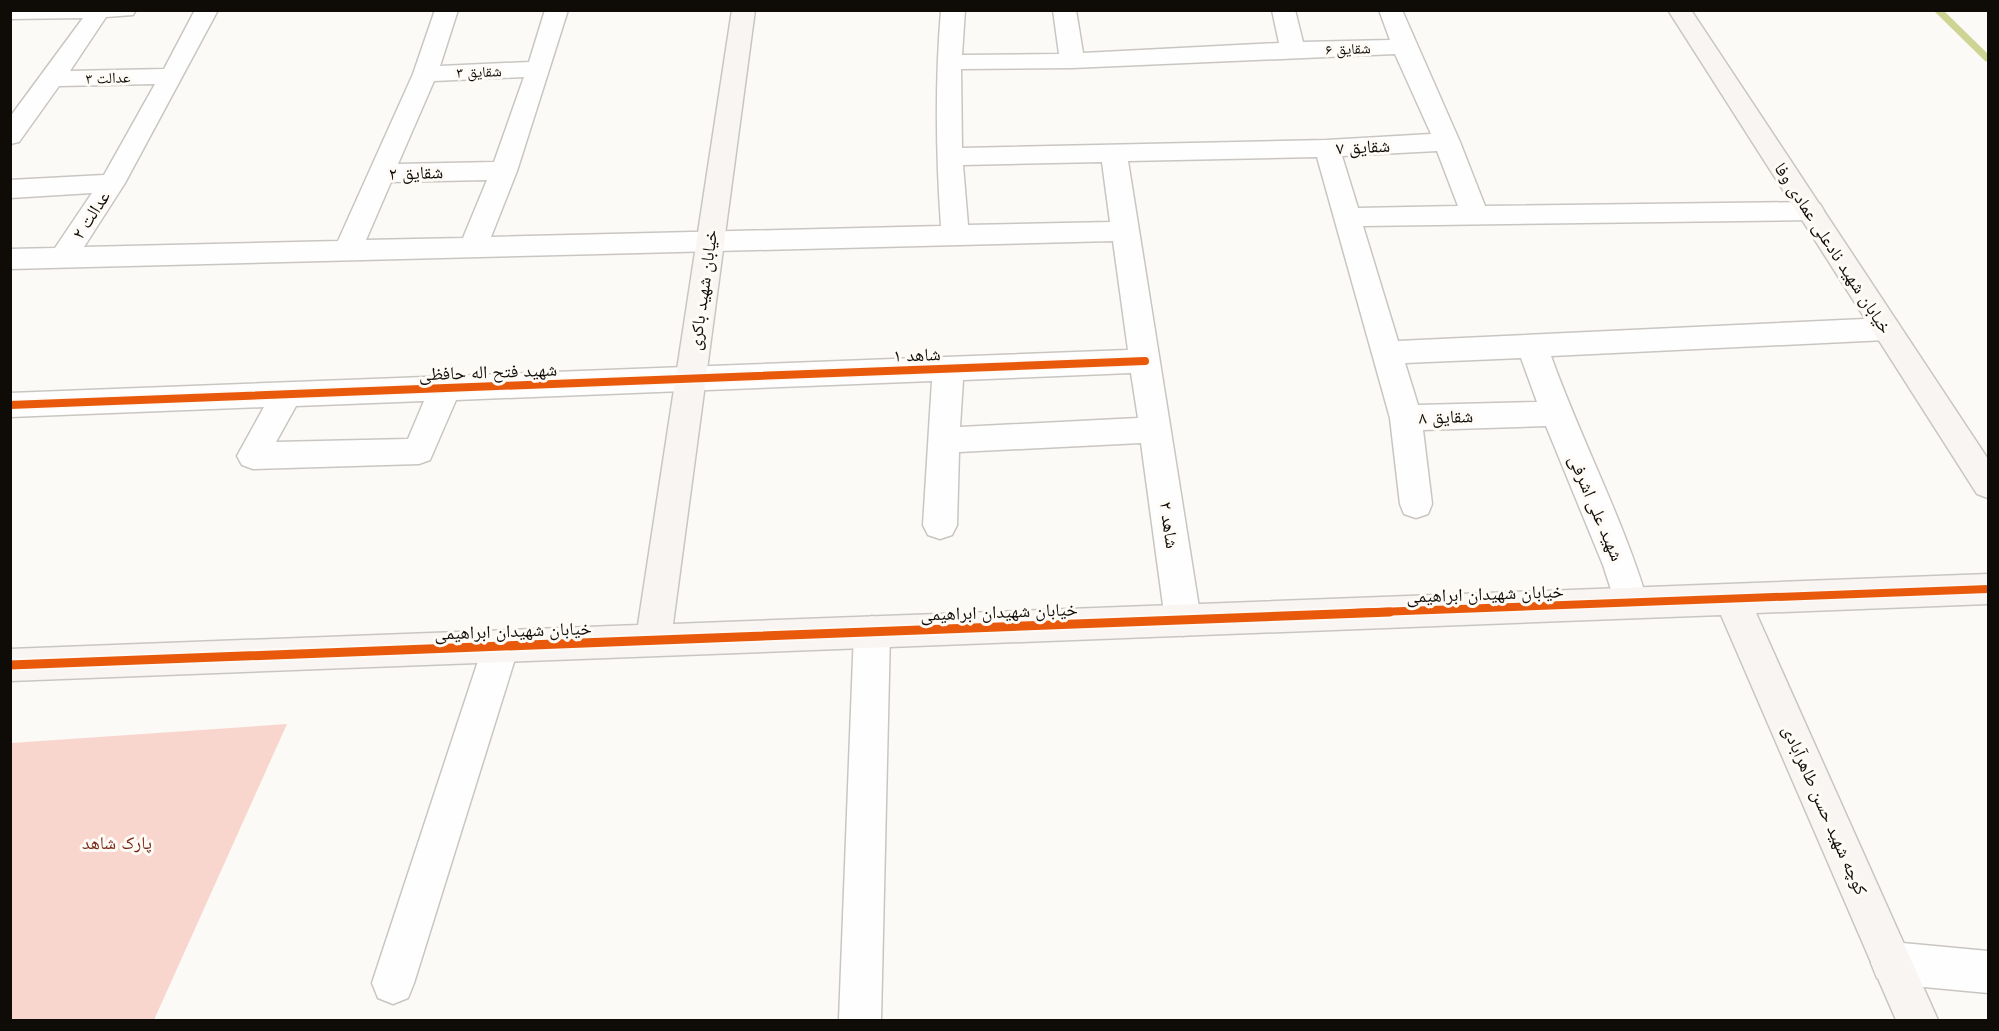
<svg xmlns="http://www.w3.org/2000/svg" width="1999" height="1031" font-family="Inter,'Noto Naskh Arabic',sans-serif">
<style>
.green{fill:#f9d6cd}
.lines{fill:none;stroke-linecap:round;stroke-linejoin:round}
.stream{fill:#ced594;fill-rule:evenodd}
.street-casing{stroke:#c9c6c2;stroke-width:3}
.secondary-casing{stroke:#c9c6c2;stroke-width:3}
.street{fill:#fffefe;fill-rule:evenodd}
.secondary{fill:#f8f5f3;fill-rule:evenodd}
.cycleway-far1-casing{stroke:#fefaf5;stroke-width:11}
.cycleway-casing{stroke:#fefaf5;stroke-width:13}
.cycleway-far1{stroke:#e8590c;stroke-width:8}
.cycleway{stroke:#e8590c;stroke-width:9}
.labels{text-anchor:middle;stroke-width:6;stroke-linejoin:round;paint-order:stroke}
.far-street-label{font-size:15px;fill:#0f0c08;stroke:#fefaf5}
.street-label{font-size:18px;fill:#0f0c08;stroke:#fefaf5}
.park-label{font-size:18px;fill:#782714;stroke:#fefaf5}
</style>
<rect width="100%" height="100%" fill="#fcfaf7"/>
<path class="green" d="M 287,724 L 154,1020 L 11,1020 L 11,743 Z"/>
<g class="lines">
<path class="stream" d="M 1933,10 L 1943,10 L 1988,54 L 1988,62 L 1985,61 Z"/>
<g class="street-casing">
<path id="street" d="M 10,10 L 136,10 L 133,15 L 106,17 L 70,71 L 164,69 L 195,10 L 218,10 L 125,183 L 84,247 L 338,241 L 413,74 L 435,10 L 458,10 L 440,66 L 529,62 L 545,10 L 568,10 L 517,171 L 491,237 L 941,226 C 936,154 935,83 941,10 L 965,10 L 962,55 L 1059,54 L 1053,10 L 1076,10 L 1083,53 L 1279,43 L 1272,10 L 1295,10 L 1303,42 L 1390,40 L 1379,10 L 1402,10 L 1460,142 L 1485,206 L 1810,202 L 1820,204 L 1824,211 L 1820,218 L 1810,220 L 1363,226 L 1398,341 L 1886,318 L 1896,321 L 1901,329 L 1896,337 L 1886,340 L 1551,356 C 1581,440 1623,518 1648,603 L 1643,614 L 1631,618 L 1619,614 L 1603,565 L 1546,426 L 1423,430 L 1432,504 L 1428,514 L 1416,518 L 1404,514 L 1400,504 L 1390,418 L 1317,157 L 1128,161 L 1201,620 L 1195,631 L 1183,636 L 1171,631 L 1165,620 L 1141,443 L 959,452 L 957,525 L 952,535 L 940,539 L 928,535 L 923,525 L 932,381 L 456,400 L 430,460 L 419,464 L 253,469 L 242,465 L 237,456 L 264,407 L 10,417 L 10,393 L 1128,350 L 1113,241 L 10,269 L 10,249 L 55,248 L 92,193 L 10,198 L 10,180 L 104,175 L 155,84 L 59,86 L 19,142 L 10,144 L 10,117 L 83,18 L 10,19 ZM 1395,54 L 1431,134 L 1327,140 L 962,148 L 961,69 L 1072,68 ZM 524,77 L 494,162 L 398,164 L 434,81 ZM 1437,151 L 1458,206 L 1358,208 L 1342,156 ZM 1102,162 L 1110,222 L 968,225 L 963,165 ZM 487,180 L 463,238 L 366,240 L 391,182 ZM 1521,358 L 1537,402 L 1418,405 L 1405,363 ZM 1131,373 L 1138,418 L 960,427 L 963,380 ZM 424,401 L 408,439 L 276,442 L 296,406 Z
M 872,616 L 884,621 L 890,632 L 881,1020 L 839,1020 L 854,632 L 860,621 Z
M 501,630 L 514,635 L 519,646 L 414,983 L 408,998 L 393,1004 L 378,998 L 372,983 L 483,646 L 488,635 Z
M 1892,942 L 1988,951 L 1988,993 L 1892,984 L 1877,978 L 1871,963 L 1877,948 Z"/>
</g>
<g class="secondary-casing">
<path id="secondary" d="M 732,10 L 755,10 L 673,624 L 1988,574 L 1988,604 L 1756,613 L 1938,1020 L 1896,1020 L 1721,615 L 10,681 L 10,649 L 638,625 Z
M 1668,10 L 1691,10 L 1988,459 L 1988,498 L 1977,494 Z"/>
</g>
<use href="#street" class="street"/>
<use href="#secondary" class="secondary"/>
<g class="cycleway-far1-casing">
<path id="cycleway-far1" d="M 10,405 L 1145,361
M 1351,613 L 1988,589"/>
</g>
<g class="cycleway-casing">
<path id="cycleway" d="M 10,665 L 1390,612"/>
</g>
<use href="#cycleway-far1" class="cycleway-far1"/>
<use href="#cycleway" class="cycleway"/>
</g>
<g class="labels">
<g class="far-street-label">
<text transform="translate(1348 49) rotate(-2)" y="5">شقایق ۶</text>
<text transform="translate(479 72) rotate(-2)" y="5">شقایق ۳</text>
<text transform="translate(108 78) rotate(-2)" y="5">عدالت ۳</text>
</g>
<g class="street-label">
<text transform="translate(1363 147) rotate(-3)" y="6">شقایق ۷</text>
<text transform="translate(416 173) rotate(-2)" y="6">شقایق ۲</text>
<text transform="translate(91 215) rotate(-57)" y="6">عدالت ۲</text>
<text transform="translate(1833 248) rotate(57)" y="6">خیابان شهید نادعلی عمادی وفا</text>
<text transform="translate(703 290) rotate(-82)" y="6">خیابان شهید باکری</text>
<text transform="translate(917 355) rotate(-2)" y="6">شاهد ۱</text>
<text transform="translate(488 372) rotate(-2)" y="6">شهید فتح اله حافظی</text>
<text transform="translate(1446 417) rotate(-2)" y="6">شقایق ۸</text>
<text transform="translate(1596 508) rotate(67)" y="6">شهید علی اشرفی</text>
<text transform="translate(1169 525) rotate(82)" y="6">شاهد ۲</text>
<text transform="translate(1485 594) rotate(-2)" y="6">خیابان شهیدان ابراهیمی</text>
<text transform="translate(999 612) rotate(-2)" y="6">خیابان شهیدان ابراهیمی</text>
<text transform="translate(513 631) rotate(-2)" y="6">خیابان شهیدان ابراهیمی</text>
<text transform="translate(1825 810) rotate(66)" y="6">کوچه شهید حسن طاهرآبادی</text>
</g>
<g class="park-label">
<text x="117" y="849">پارک شاهد</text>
</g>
</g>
<rect width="1999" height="1031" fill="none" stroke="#0f0c08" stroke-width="24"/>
</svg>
